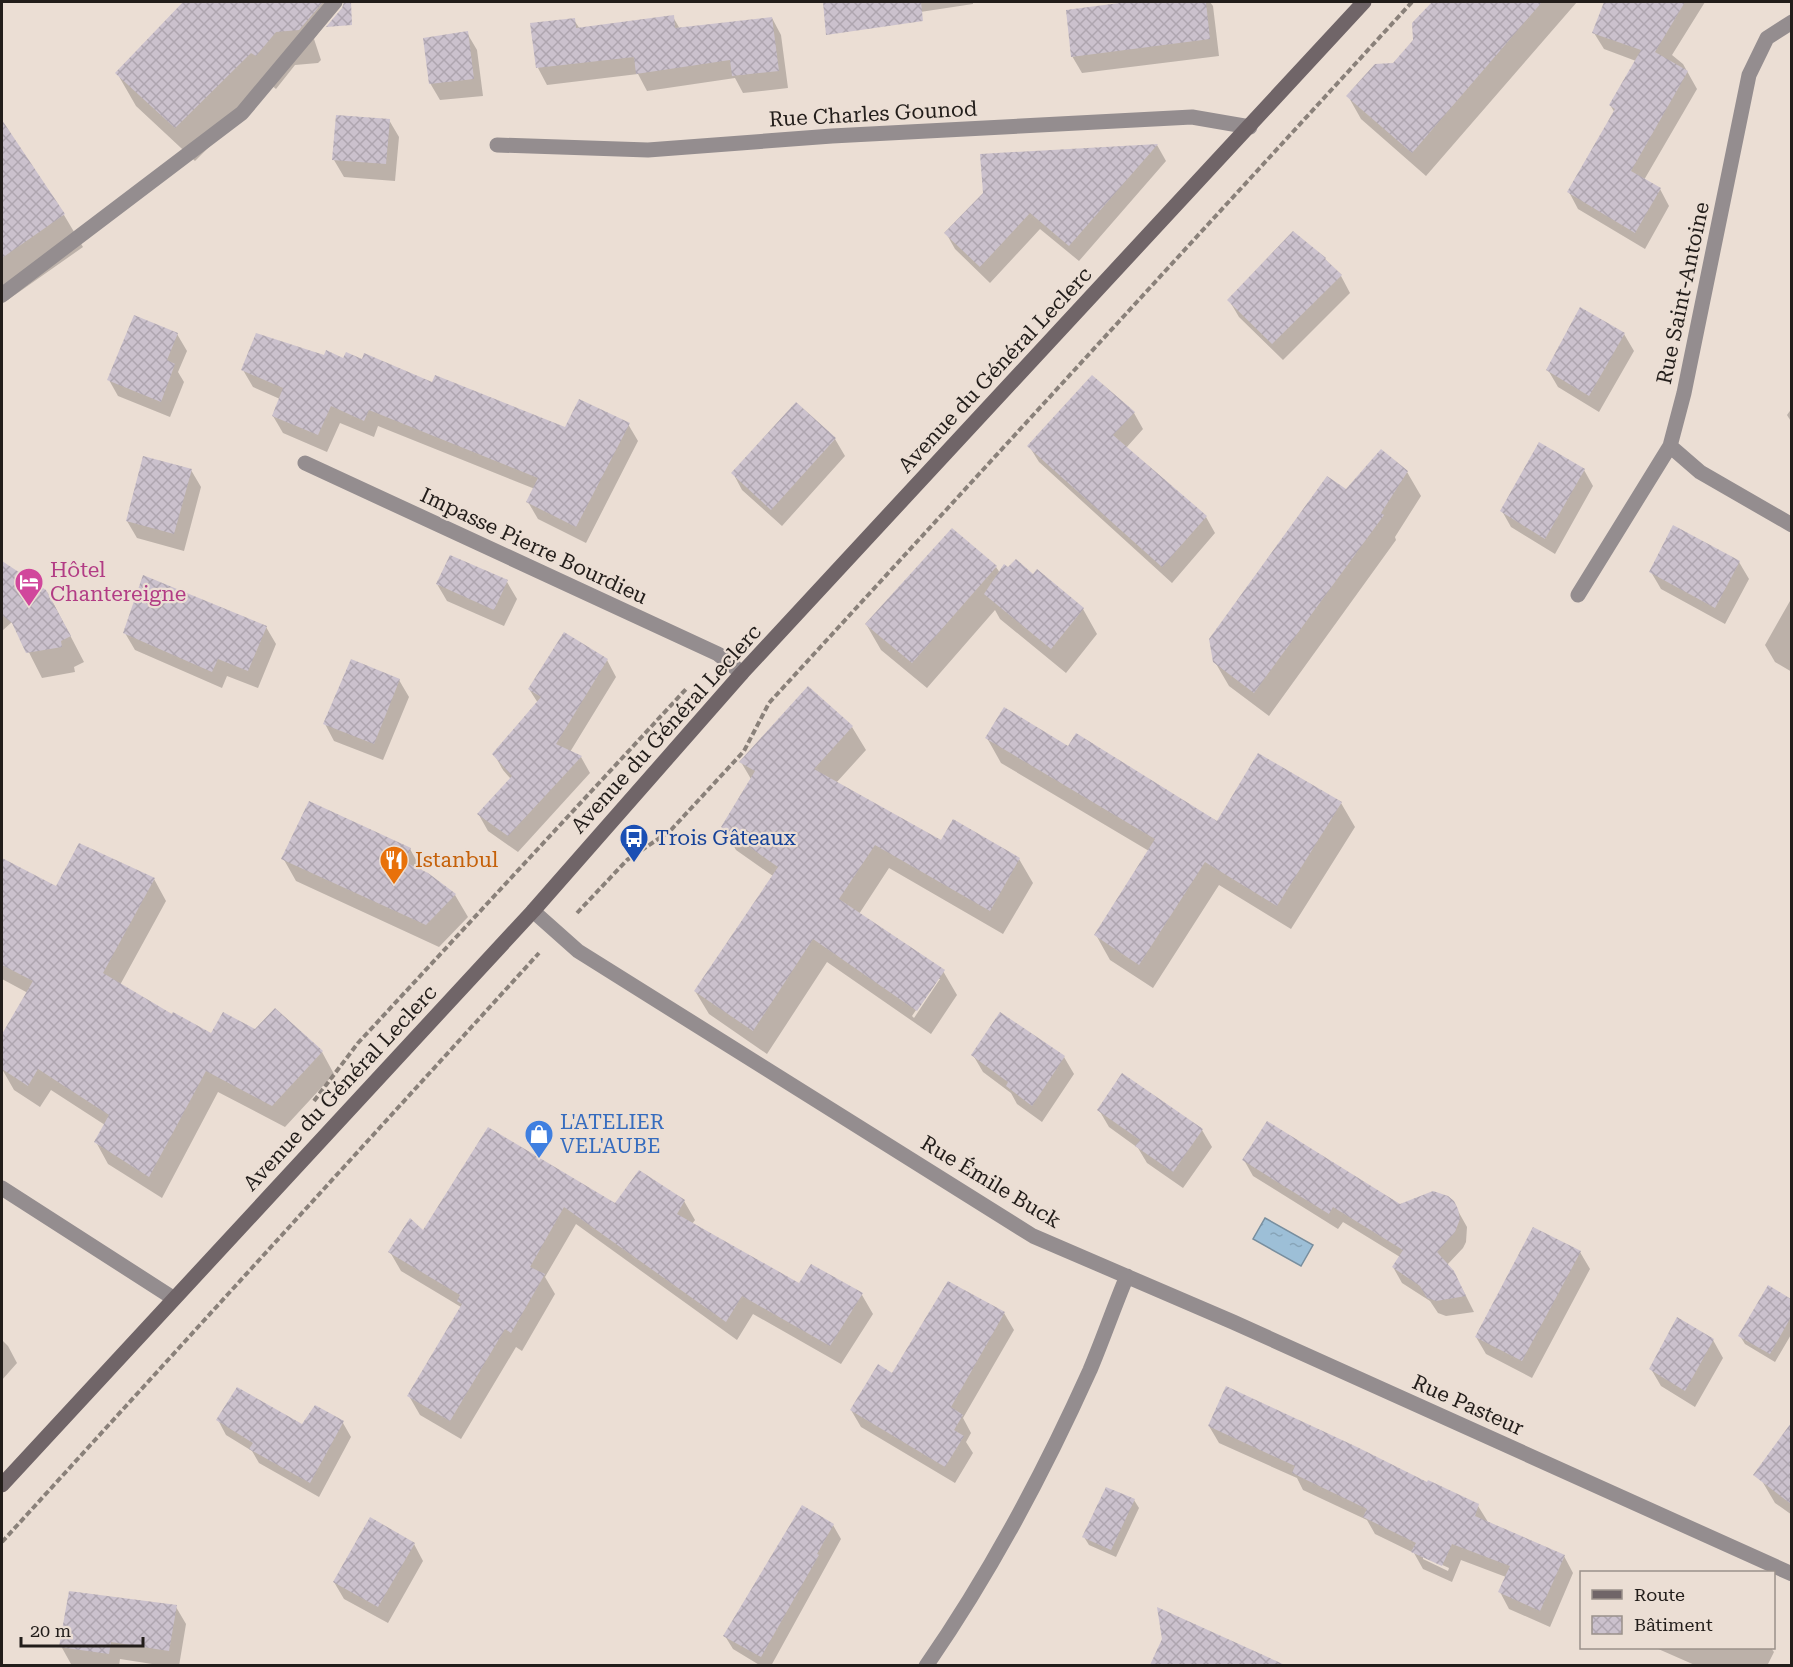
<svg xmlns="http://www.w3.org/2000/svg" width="1793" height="1667" font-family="'Roboto Serif',serif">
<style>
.water{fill:url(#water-ripples);stroke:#788e9e;stroke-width:1.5}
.shadow{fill:#0003;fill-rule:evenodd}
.building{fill:url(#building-cross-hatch)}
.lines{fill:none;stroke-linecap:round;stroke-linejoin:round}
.path{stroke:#8a817a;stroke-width:4;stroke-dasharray:6 3;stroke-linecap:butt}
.service{stroke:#948d8f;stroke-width:15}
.minor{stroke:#948d8f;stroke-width:15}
.tertiary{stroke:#948d8f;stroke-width:15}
.secondary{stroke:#706568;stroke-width:15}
.labels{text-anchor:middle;stroke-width:4.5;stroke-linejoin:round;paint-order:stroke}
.street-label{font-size:21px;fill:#221d1a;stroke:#ebded4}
.hotel-label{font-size:21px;fill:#b23c85;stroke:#ebded4;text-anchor:start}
.transit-label{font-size:21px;fill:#164399;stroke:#ebded4;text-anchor:start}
.food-label{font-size:21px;fill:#c56008;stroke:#ebded4;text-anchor:start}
.shop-label{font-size:21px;fill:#366cbe;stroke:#ebded4;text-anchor:start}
</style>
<defs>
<pattern id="water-ripples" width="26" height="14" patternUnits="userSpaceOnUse" patternTransform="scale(1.5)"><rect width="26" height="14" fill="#9dbfd7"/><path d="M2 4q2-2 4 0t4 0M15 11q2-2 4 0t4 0" fill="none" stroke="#87a4b8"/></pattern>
<pattern id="building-cross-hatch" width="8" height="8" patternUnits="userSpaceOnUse" patternTransform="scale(1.5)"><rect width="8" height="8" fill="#cbc1cd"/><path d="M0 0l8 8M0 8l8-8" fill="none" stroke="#aea5af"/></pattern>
</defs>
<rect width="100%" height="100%" fill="#ebded4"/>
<path class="water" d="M 1265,1218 L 1313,1245 L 1301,1266 L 1253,1239 Z"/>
<path class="shadow" d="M 184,2 L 333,2 L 332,15 L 314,39 L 321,60 L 318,63 L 295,65 L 276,89 L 271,85 L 195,161 L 136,106 L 117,73 Z
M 900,2 L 973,2 L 973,4 L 907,14 Z
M 1137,2 L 1210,2 L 1213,6 L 1219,56 L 1082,73 L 1072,56 L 1067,11 Z
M 1434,2 L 1451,2 L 1456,6 L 1460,2 L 1577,2 L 1426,176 L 1361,119 L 1348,96 L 1393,64 L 1414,41 L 1414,24 Z
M 1606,2 L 1611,2 L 1619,9 L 1624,2 L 1705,2 L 1672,55 L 1683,64 L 1697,89 L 1644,180 L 1660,189 L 1669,206 L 1645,249 L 1578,209 L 1569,192 L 1615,113 L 1610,105 L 1636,61 L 1604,49 L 1594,33 Z
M 673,17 L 680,29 L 772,18 L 781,35 L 788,88 L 743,93 L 735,78 L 647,91 L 638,74 L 547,85 L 538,68 L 574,20 L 580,29 Z
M 467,33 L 477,50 L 483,96 L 440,100 L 430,83 Z
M 389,120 L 399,137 L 395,181 L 344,177 L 334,160 Z
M 1157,145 L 1166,161 L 1079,261 L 1040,229 L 990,283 L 955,249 L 946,233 L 985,194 L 981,155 Z
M 19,148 L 64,215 L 83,247 L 2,304 L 2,160 Z
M 1325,259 L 1341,276 L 1350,293 L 1283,360 L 1239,317 L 1229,300 Z
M 177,334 L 187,351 L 178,372 L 184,382 L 170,417 L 118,396 L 109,380 Z
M 1624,334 L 1634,351 L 1599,412 L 1558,387 L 1548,370 Z
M 325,357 L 344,360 L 432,384 L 566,429 L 628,424 L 638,441 L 586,543 L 538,519 L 528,502 L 535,489 L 378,426 L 374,437 L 340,423 L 327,452 L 283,433 L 273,416 L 280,399 L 253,387 L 243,370 Z
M 797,404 L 835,439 L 845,456 L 782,526 L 742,490 L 733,473 Z
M 1792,408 L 1792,423 L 1787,415 Z
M 1134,413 L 1143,429 L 1126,448 L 1206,517 L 1215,533 L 1172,583 L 1039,462 L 1029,446 Z
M 191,470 L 201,487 L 184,551 L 137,538 L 127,521 Z
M 1584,470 L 1593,486 L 1555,554 L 1511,527 L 1502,511 Z
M 1407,472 L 1421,496 L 1395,537 L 1396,540 L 1269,716 L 1229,686 L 1215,662 L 1347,491 Z
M 1739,562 L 1749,579 L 1725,624 L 1661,589 L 1651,572 Z
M 2,563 L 48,593 L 84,662 L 74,667 L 75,672 L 42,678 L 13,621 L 2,631 Z
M 996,567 L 1000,573 L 1033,576 L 1083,609 L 1097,634 L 1066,673 L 1000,619 L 995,610 L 927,688 L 881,650 L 866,624 Z
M 507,582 L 517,599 L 504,626 L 447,601 L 437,584 Z
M 1790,601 L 1792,602 L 1792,672 L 1775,662 L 1765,645 Z
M 266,627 L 276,644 L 258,688 L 227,676 L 222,688 L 135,650 L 125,633 Z
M 607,660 L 616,677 L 570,752 L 581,757 L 590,773 L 518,852 L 488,831 L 479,815 L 511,779 L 503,770 L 494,754 L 538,703 L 529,689 Z
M 399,680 L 409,697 L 383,760 L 334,741 L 325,724 Z
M 852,727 L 866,750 L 836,783 L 941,842 L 1019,859 L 1033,883 L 1003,934 L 889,868 L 859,914 L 943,971 L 957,995 L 931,1034 L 827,962 L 767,1054 L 709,1014 L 695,991 L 773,876 L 736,850 L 722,827 L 751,779 L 741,762 ZM 937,979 L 940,979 L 914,1018 L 912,1016 Z
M 987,738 L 1217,823 L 1341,803 L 1355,827 L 1291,929 L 1219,885 L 1153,988 L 1110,960 L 1096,935 L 1149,851 L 1001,763 Z
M 410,849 L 423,872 L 455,895 L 468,917 L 439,947 L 296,881 L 283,858 Z
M 2,860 L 56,889 L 154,879 L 166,901 L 120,985 L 173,1016 L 212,1035 L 255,1031 L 322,1052 L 334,1074 L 285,1127 L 218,1092 L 162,1198 L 108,1164 L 96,1142 L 105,1125 L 51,1090 L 40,1107 L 14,1090 L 2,1069 L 7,1059 L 2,1051 L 2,1037 L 28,993 L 2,979 Z
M 973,1055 L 1064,1057 L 1074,1074 L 1042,1122 L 1017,1104 L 1011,1093 L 983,1072 Z
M 1099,1110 L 1202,1130 L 1212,1147 L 1183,1188 L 1147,1163 L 1138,1148 L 1109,1127 Z
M 488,1129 L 615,1205 L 684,1201 L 695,1220 L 692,1224 L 800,1285 L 862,1295 L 873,1314 L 841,1364 L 753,1314 L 737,1340 L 576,1224 L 545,1277 L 555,1294 L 522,1351 L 516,1347 L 461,1439 L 420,1415 L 409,1396 L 461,1307 L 401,1271 L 390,1252 L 424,1232 Z
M 1244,1160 L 1400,1206 L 1453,1202 L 1467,1227 L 1466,1242 L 1463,1248 L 1447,1265 L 1462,1288 L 1474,1312 L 1446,1316 L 1438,1313 L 1430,1301 L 1402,1283 L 1393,1267 L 1400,1257 L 1343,1222 L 1338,1229 L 1253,1176 Z
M 1580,1252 L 1590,1269 L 1532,1378 L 1486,1354 L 1476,1337 Z
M 1768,1287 L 1792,1301 L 1792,1333 L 1775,1362 L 1745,1344 L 1740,1336 Z
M 1004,1313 L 1014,1330 L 963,1418 L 971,1433 L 966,1442 L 973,1453 L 955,1483 L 861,1427 L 851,1410 L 893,1375 Z
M 2,1340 L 8,1346 L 17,1363 L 2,1380 Z
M 1713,1340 L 1723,1358 L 1695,1407 L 1661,1386 L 1651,1369 Z
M 218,1420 L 303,1426 L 343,1423 L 351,1437 L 319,1497 L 259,1463 L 252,1451 L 226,1435 Z
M 1209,1426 L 1427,1484 L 1478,1506 L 1488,1522 L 1564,1556 L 1573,1573 L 1550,1627 L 1509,1609 L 1500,1592 L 1506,1577 L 1461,1560 L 1452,1582 L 1423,1569 L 1414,1553 L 1375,1534 L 1367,1520 L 1303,1490 L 1297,1478 L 1219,1443 ZM 1423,1556 L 1449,1568 L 1448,1571 L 1423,1559 Z
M 1792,1438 L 1792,1515 L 1775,1503 L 1762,1481 Z
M 1134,1500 L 1139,1508 L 1116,1557 L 1089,1545 L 1084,1537 Z
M 802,1507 L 833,1525 L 841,1539 L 771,1666 L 761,1666 L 733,1649 L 725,1636 Z
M 414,1544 L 423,1561 L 388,1623 L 344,1599 L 334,1582 Z
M 176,1607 L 186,1624 L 179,1666 L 165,1666 L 120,1659 L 119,1666 L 71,1664 L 61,1646 Z
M 1163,1639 L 1246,1662 L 1245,1666 L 1151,1666 Z
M 1656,1648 L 1771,1648 L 1774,1652 L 1767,1666 L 1697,1666 Z"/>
<path class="building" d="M 183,2 L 323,2 L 299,30 L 276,32 L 256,56 L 251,53 L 175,128 L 115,73 Z
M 344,2 L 351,2 L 352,25 L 326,27 L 342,8 Z
M 823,2 L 921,2 L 923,21 L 826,35 Z
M 1127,2 L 1206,2 L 1210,39 L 1071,57 L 1066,10 Z
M 1432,2 L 1542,2 L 1412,153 L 1346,96 L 1375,64 L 1393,63 L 1413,40 L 1412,23 Z
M 1604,2 L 1685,2 L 1655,52 L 1688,71 L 1631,171 L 1661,188 L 1635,233 L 1567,192 L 1615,109 L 1609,105 L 1641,50 L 1592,33 Z
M 674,15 L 675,28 L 772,17 L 779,71 L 732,76 L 730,60 L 636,74 L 634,57 L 536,68 L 530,23 L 575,18 L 576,28 Z
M 468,31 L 474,79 L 429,84 L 423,38 Z
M 336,115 L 390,119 L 386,164 L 332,160 Z
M 2,120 L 65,214 L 2,258 Z
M 1158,144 L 1069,246 L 1030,213 L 980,267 L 944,233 L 983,193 L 980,154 Z
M 1293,231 L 1326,258 L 1325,259 L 1342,275 L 1272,344 L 1227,300 Z
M 1580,307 L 1625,333 L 1589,396 L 1546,370 Z
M 134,315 L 178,333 L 167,360 L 175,364 L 161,402 L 107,380 Z
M 256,333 L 324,355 L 326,350 L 343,358 L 346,352 L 362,359 L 364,353 L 432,382 L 435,375 L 565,427 L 579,399 L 630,423 L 576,527 L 526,502 L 538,478 L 369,410 L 364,421 L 331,406 L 318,435 L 272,416 L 283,388 L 241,370 Z
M 1092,375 L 1135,412 L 1113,435 L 1207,516 L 1162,567 L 1027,446 Z
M 796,402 L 836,438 L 771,510 L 731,473 Z
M 1539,442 L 1585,469 L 1545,539 L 1500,511 Z
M 1381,449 L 1408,471 L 1381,513 L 1384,515 L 1254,693 L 1213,662 L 1209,639 L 1327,476 L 1346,489 Z
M 143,456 L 192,469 L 174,534 L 126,521 Z
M 1673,525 L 1740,561 L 1715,608 L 1649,572 Z
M 952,528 L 997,566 L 912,663 L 865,624 Z
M 450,555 L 508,580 L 494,610 L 436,584 Z
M 1016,559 L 1033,574 L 1037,569 L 1084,608 L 1051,649 L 984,594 L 1004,564 L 1008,567 Z
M 2,561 L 46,590 L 71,636 L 61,641 L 62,647 L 26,653 L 12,623 L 2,615 Z
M 143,575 L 267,626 L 248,671 L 218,659 L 212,672 L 123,633 Z
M 564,632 L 608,659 L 556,744 L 582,756 L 508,836 L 477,814 L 512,776 L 492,754 L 541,697 L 528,689 Z
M 351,659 L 400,679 L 374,744 L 323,724 Z
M 808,686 L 853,726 L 814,769 L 941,840 L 953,819 L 1020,858 L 990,911 L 875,845 L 839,899 L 945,970 L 917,1011 L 813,939 L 753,1031 L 694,991 L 778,867 L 721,827 L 755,771 L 739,762 Z
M 1004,707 L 1068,746 L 1076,733 L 1217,821 L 1258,753 L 1342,802 L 1277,906 L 1205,862 L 1139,965 L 1094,935 L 1155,839 L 985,738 Z
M 309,801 L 411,848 L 405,862 L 428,873 L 456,894 L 426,925 L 281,859 Z
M 79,843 L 155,878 L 103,973 L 172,1014 L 173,1012 L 211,1033 L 223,1012 L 255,1029 L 275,1008 L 323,1051 L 272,1106 L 206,1071 L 149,1177 L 94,1142 L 109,1115 L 38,1069 L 28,1086 L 2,1069 L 2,1034 L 33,981 L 2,965 L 2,858 L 56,886 Z
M 1000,1012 L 1065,1056 L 1032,1106 L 1006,1086 L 1008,1082 L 971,1055 Z
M 1122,1073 L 1203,1129 L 1173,1172 L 1135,1146 L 1140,1140 L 1097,1110 Z
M 1267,1121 L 1400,1204 L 1433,1191 L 1448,1196 L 1454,1201 L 1458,1209 L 1460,1219 L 1455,1232 L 1437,1252 L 1454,1271 L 1466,1296 L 1436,1301 L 1427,1298 L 1420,1286 L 1392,1267 L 1403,1250 L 1333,1207 L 1329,1214 L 1242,1160 Z
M 488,1127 L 615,1203 L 639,1170 L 685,1200 L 677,1214 L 799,1283 L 811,1264 L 863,1293 L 830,1346 L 742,1296 L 726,1322 L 564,1207 L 530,1267 L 545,1274 L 511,1333 L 505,1329 L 450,1421 L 407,1396 L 462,1304 L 457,1301 L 460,1295 L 388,1252 L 410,1218 L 423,1230 Z
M 1533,1227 L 1581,1251 L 1522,1361 L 1475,1337 Z
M 948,1281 L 1005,1312 L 951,1407 L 963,1415 L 954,1430 L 964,1436 L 945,1467 L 850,1410 L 878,1364 L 892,1373 Z
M 1768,1285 L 1791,1299 L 1791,1317 L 1770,1354 L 1738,1336 Z
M 1677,1317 L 1714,1339 L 1685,1391 L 1649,1369 Z
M 1226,1386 L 1357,1447 L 1427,1482 L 1428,1480 L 1479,1504 L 1475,1516 L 1565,1555 L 1540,1611 L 1498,1592 L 1510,1566 L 1452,1544 L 1442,1566 L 1411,1552 L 1416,1543 L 1363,1517 L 1367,1509 L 1292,1473 L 1295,1466 L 1208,1426 Z
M 237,1387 L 302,1424 L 315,1405 L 344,1421 L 310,1483 L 249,1449 L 253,1443 L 216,1420 Z
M 1791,1423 L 1791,1504 L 1753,1475 Z
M 1106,1487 L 1135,1499 L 1111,1550 L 1082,1537 Z
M 802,1505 L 834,1524 L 817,1554 L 819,1555 L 761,1657 L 723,1636 Z
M 370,1517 L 415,1543 L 378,1607 L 333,1582 Z
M 69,1591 L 177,1605 L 169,1651 L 111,1642 L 109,1654 L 59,1647 Z
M 1157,1607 L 1285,1665 L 1150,1665 L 1162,1639 Z"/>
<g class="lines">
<path class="path" d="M 577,913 L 627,860 L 670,831 L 744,751 L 769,703 L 1412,2
M 314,1101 L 358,1043 L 687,688
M 2,1542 L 539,953"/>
<path class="service" d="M 2,295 L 242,113 L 335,2"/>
<path class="minor" d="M 1792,22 L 1767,38 L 1749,75 L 1684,393 L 1670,446 L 1700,472 L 1792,525
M 497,145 L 648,150 L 832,136 L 1192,117 L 1250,127
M 305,463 L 718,654 L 742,673
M 1578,595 L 1670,446
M 2,1188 L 173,1298"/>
<path class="tertiary" d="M 533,911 L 578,951 L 1033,1236 L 1233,1322 L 1792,1574
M 926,1666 C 990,1574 1044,1472 1090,1370 C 1103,1339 1114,1307 1127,1276"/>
<path class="secondary" d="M 2,1485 L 533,911 L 742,673 L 1364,2"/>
</g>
<defs>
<g id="hotel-pin" transform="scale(1.5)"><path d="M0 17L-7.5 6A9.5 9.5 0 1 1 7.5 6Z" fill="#d1479c" stroke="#ebded4"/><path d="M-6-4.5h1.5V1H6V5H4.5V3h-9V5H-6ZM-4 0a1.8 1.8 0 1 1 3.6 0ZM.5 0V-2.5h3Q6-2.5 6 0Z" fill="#fff"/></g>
<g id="bus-pin" transform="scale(1.5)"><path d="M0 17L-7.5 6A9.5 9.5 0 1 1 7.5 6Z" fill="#1a4fb4" stroke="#ebded4"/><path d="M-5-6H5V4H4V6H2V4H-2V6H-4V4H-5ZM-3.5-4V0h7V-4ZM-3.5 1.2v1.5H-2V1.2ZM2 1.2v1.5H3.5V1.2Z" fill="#fff"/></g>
<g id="restaurant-pin" transform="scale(1.5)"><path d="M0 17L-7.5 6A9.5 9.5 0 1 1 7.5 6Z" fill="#e8710a" stroke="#ebded4"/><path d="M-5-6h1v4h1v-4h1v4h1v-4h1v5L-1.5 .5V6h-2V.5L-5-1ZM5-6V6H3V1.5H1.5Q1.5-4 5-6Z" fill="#fff"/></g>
<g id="shop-pin" transform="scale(1.5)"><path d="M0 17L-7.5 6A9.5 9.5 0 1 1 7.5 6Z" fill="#3f7fe0" stroke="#ebded4"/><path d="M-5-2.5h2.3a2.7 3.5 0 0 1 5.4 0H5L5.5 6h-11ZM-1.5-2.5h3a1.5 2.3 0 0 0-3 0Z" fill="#fff"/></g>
</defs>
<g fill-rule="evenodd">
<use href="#hotel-pin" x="29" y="582"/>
<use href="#bus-pin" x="634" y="838"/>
<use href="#restaurant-pin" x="394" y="860"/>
<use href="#shop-pin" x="539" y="1134"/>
</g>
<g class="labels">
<g class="street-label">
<text transform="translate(873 114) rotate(-3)" y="7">Rue Charles Gounod</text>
<text transform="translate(1683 293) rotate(-78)" y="7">Rue Saint-Antoine</text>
<text transform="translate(995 370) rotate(-47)" y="7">Avenue du Général Leclerc</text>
<text transform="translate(534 546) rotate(25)" y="7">Impasse Pierre Bourdieu</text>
<text transform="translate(666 729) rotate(-48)" y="7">Avenue du Général Leclerc</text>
<text transform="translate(340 1088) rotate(-47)" y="7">Avenue du Général Leclerc</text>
<text transform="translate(991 1182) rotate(31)" y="7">Rue Émile Buck</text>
<text transform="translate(1468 1405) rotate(24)" y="7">Rue Pasteur</text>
</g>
<g class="hotel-label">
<text x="50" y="577">Hôtel<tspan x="50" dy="24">Chantereigne</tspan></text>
</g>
<g class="transit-label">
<text x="655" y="845">Trois Gâteaux</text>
</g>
<g class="food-label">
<text x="415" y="867">Istanbul</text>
</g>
<g class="shop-label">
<text x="560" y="1129">L'ATELIER<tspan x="560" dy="24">VEL'AUBE</tspan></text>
</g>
</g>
<rect width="1793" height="1667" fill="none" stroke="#221d1a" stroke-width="6"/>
<rect x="1580" y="1571" width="195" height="78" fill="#ebded4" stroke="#9b918a" stroke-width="1.5"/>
<rect x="1592" y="1590" width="30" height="9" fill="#706568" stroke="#9b918a" stroke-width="1.5"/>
<text x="1634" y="1601" font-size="18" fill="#221d1a">Route</text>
<rect x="1592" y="1616" width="30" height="18" fill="url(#building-cross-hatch)" stroke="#9b918a" stroke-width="1.5"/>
<text x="1634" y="1631" font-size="18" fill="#221d1a">Bâtiment</text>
<path d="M21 1637v9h122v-9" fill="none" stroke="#221d1a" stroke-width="3"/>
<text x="30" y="1637" font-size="18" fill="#221d1a" stroke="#ebded4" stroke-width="4.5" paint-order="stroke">20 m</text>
</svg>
